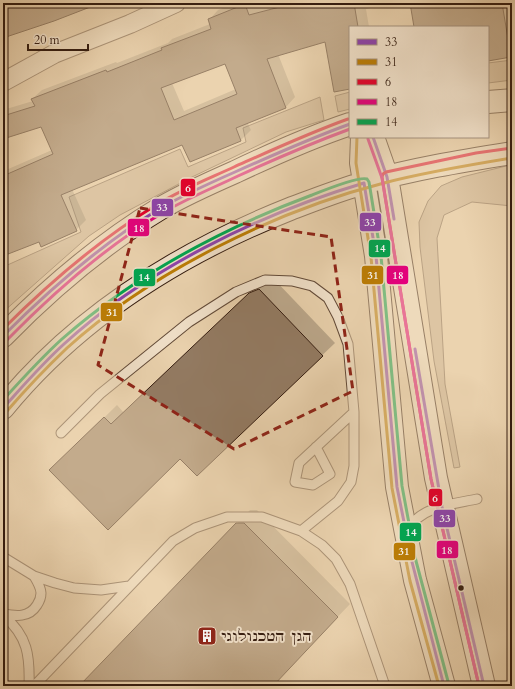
<svg xmlns="http://www.w3.org/2000/svg" width="515" height="689" font-family="Cardo,'Frank Ruhl Libre',serif">
<style>
.green{fill:#ccb494;stroke:#806852}
.shadow{fill:#0003;fill-rule:evenodd}
.building{fill:#937b63;stroke:#341c10;fill-rule:evenodd}
.lines{fill:none;stroke-linecap:round;stroke-linejoin:round}
.lane-casing{stroke:#624a38;stroke-width:11}
.street-casing{stroke:#624a38;stroke-width:20}
.secondary-casing{stroke:#341c10;stroke-width:24}
.lane{stroke:#f2e2cb;stroke-width:9}
.street{stroke:#f2e2cb;stroke-width:18}
.secondary{stroke:#f2e2cb;stroke-width:22}
.bus-1-casing{stroke:#f2e2cb;stroke-width:6}
.bus-2-casing{stroke:#f2e2cb;stroke-width:6}
.bus-3-casing{stroke:#f2e2cb;stroke-width:6}
.bus-4-casing{stroke:#f2e2cb;stroke-width:6}
.bus-5-casing{stroke:#f2e2cb;stroke-width:6}
.bus-1{stroke:#8e44ad;stroke-width:3}
.bus-2{stroke:#bc7d05;stroke-width:3}
.bus-3{stroke:#e4002b;stroke-width:3}
.bus-4{stroke:#e5007d;stroke-width:3}
.bus-5{stroke:#00a651;stroke-width:3}
.marked{fill:none;stroke:#8f2418;stroke-width:3;stroke-dasharray:8 5;stroke-linejoin:round}
.bus-dot{fill:#341c10;stroke:#f2e2cb;stroke-width:1.5}
.labels{text-anchor:middle;stroke-width:4;stroke-linejoin:round;paint-order:stroke}
.poi-label{font-size:14px;fill:#341c10;stroke:#f2e2cb;text-anchor:start}
.line-badge{stroke:#f2e2cb;stroke-width:1.5}
.badge-label{font-size:11px;text-anchor:middle;font-weight:bold;fill:#fff}
</style>
<rect width="100%" height="100%" fill="#ebd3af"/>
<filter id="stains"><feTurbulence type="fractalNoise" baseFrequency=".005" numOctaves="4"/><feColorMatrix values="0 0 0 0 .2 0 0 0 0 .09 0 0 0 0 .02 0 0 0 .5 -.17"/></filter>
<radialGradient id="worn" r=".72"><stop offset=".6" stop-color="#630" stop-opacity="0"/><stop offset="1" stop-color="#630" stop-opacity=".3"/></radialGradient>
<path class="green" d="M 512,60 L 512,80 L 488,83 L 488,63 Z
M 350,92 L 350,109 L 338,112 L 335,96 Z
M 320,97 L 324,120 L 286,132 L 192,177 L 120,215 L 89,236 L 3,312 L 3,267 L 81,232 L 69,197 L 180,149 L 188,167 L 246,142 L 243,128 Z
M 512,165 L 512,206 L 472,202 L 444,215 L 437,238 L 445,384 L 460,467 L 454,468 L 434,361 L 420,247 L 419,222 L 428,201 L 441,186 L 462,177 L 506,166 Z"/>
<path class="shadow" d="M 236,3 L 258,3 L 259,6 L 270,3 L 393,3 L 366,9 L 369,27 L 350,27 L 350,88 L 326,41 L 278,54 L 295,97 L 286,107 L 247,122 L 251,130 L 241,140 L 190,161 L 183,143 L 72,189 L 86,220 L 76,230 L 39,241 L 3,255 L 3,163 L 6,170 L 52,150 L 41,126 L 3,138 L 3,110 L 33,101 L 32,99 L 42,90 L 116,62 L 117,63 L 168,43 L 172,39 L 210,24 L 209,20 L 218,10 ZM 226,63 L 236,89 L 184,111 L 172,83 Z
M 411,3 L 512,3 L 512,54 L 510,56 L 488,59 L 488,27 L 411,27 L 415,26 Z
M 272,277 L 335,343 L 197,475 L 180,457 L 51,470 L 117,405 L 124,413 L 262,281 Z
M 250,510 L 257,510 L 350,604 L 272,686 L 82,686 Z"/>
<path class="building" d="M 3,3 L 98,3 L 98,4 L 54,21 L 3,38 Z
M 295,3 L 354,3 L 358,27 L 350,27 L 350,89 L 334,92 L 325,42 L 267,59 L 286,108 L 236,128 L 241,141 L 190,162 L 182,145 L 61,195 L 77,231 L 41,247 L 39,242 L 3,256 L 3,176 L 53,154 L 41,127 L 3,139 L 3,116 L 35,106 L 31,99 L 106,70 L 107,72 L 162,50 L 161,48 L 211,29 L 208,19 L 245,4 L 249,15 ZM 225,64 L 237,94 L 174,120 L 161,88 Z
M 410,3 L 502,3 L 511,57 L 488,61 L 488,27 L 414,27 Z
M 259,289 L 323,356 L 197,476 L 180,459 L 108,530 L 49,470 L 104,417 L 111,424 L 249,293 Z
M 236,523 L 244,523 L 338,617 L 273,686 L 79,686 Z"/>
<g class="lines">
<g class="lane-casing">
<path id="lane" d="M 61,433 L 100,394 L 189,322 L 236,292 L 265,280 L 292,281 L 312,286 L 328,298 L 338,317 L 348,344 L 354,412 L 354,466 L 351,482 L 338,501 L 301,531
M 316,447 L 330,474 L 313,485 L 295,482 L 299,463 L 354,412
M 408,530 C 420,506 454,504 477,499
M 3,557 L 34,576 L 55,583 L 74,588 L 101,590 L 129,586
M 3,614 C 16,616 29,618 37,605 C 39,602 41,597 41,593 C 41,588 37,581 34,576
M 3,615 C 28,636 30,656 29,686
M 34,686 L 173,541 L 195,528 L 227,517 L 262,517 L 301,531 L 322,545 L 336,559 L 350,584 L 385,686"/>
</g>
<g class="street-casing">
<path id="street" d="M 3,82 L 54,54 L 130,24 L 176,3"/>
</g>
<g class="secondary-casing">
<path id="secondary" d="M 488,102 L 512,100
M 362,137 L 361,163 L 376,256 L 397,487 L 415,580 L 444,686
M 373,137 L 387,177 L 436,478 L 484,686
M 3,336 C 51,287 103,243 161,208 C 185,194 210,183 235,172 C 273,154 311,137 350,124
M 3,408 C 79,315 179,253 290,209 C 314,200 339,190 364,183 C 412,169 462,161 512,153"/>
</g>
<use href="#lane" class="lane"/>
<use href="#street" class="street"/>
<use href="#secondary" class="secondary"/>
<g class="bus-1-casing">
<path id="bus-1" d="M 373,137 L 387,177 L 394,219
M 3,336 C 51,288 102,243 161,208 C 185,194 210,183 235,172 C 273,155 311,138 350,124
M 415,349 L 442,507 L 484,686
M 3,408 C 23,386 42,364 64,344 C 145,270 259,214 364,183 L 376,256 L 397,487 L 412,562 L 444,686"/>
</g>
<g class="bus-2-casing">
<path id="bus-2" d="M 357,137 L 356,163 L 371,257 L 392,488 L 410,581 L 439,686
M 7,411 C 26,389 46,368 67,348 C 151,272 275,211 384,183 C 426,172 469,165 512,158"/>
</g>
<g class="bus-3-casing">
<path id="bus-3" d="M 3,329 C 50,282 101,238 158,204 C 182,189 208,179 234,167 C 272,150 309,133 348,119
M 479,686 L 431,479 L 382,177 L 383,174 L 386,172 L 476,153 L 511,148"/>
</g>
<g class="bus-4-casing">
<path id="bus-4" d="M 368,139 L 382,178 L 431,479 L 479,686
M 7,340 C 54,292 106,246 164,212 C 188,198 213,188 238,176 C 275,159 312,143 350,129"/>
</g>
<g class="bus-5-casing">
<path id="bus-5" d="M 3,400 C 22,379 41,358 62,339 C 135,275 221,229 312,195 C 322,191 359,176 367,179 L 369,182 L 381,256 L 402,486 L 416,561 L 449,685"/>
</g>
<use href="#bus-1" class="bus-1"/>
<use href="#bus-2" class="bus-2"/>
<use href="#bus-3" class="bus-3"/>
<use href="#bus-4" class="bus-4"/>
<use href="#bus-5" class="bus-5"/>
</g>
<path d="M0 0H515V689H0ZM 140,208 L 331,237 L 353,391 L 234,449 L 98,365 Z" fill="#ebd3af" fill-opacity=".55" fill-rule="evenodd"/>
<path class="marked" d="M 140,208 L 331,237 L 353,391 L 234,449 L 98,365 Z"/>
<defs>
<g id="building-square" transform="scale(1)"><rect x="-9" y="-9" width="18" height="18" rx="4" fill="#8f2418" stroke="#f2e2cb"/><path d="M-4-6H4V6H1V3H-1V6H-4ZM-2.5-4.3h1.7v1.8h-1.7ZM.8-4.3h1.7v1.8H.8ZM-2.5-1h1.7V.8h-1.7ZM.8-1h1.7V.8H.8Z" fill="#fff"/></g>
</defs>
<g fill-rule="evenodd">
<use href="#building-square" x="207" y="636"/>
</g>
<circle class="bus-dot" cx="461" cy="588" r="3.5"/>
<g class="labels">
<g class="poi-label">
<text x="221" y="641">הגן הטכנולוגי</text>
</g>
</g>
<g class="line-badge">
<rect x="180" y="178" width="16" height="19" rx="4" fill="#e4002b"/>
<rect x="151" y="198" width="23" height="19" rx="4" fill="#8e44ad"/>
<rect x="359" y="212" width="23" height="20" rx="4" fill="#8e44ad"/>
<rect x="127" y="218" width="23" height="19" rx="4" fill="#e5007d"/>
<rect x="368" y="239" width="23" height="19" rx="4" fill="#00a651"/>
<rect x="361" y="265" width="23" height="20" rx="4" fill="#bc7d05"/>
<rect x="386" y="265" width="23" height="20" rx="4" fill="#e5007d"/>
<rect x="133" y="268" width="23" height="19" rx="4" fill="#00a651"/>
<rect x="100" y="302" width="23" height="20" rx="4" fill="#bc7d05"/>
<rect x="428" y="488" width="15" height="19" rx="4" fill="#e4002b"/>
<rect x="433" y="509" width="23" height="19" rx="4" fill="#8e44ad"/>
<rect x="399" y="522" width="23" height="20" rx="4" fill="#00a651"/>
<rect x="436" y="540" width="23" height="19" rx="4" fill="#e5007d"/>
<rect x="393" y="542" width="23" height="19" rx="4" fill="#bc7d05"/>
</g>
<g class="badge-label">
<text x="188" y="192">6</text>
<text x="162" y="211">33</text>
<text x="370" y="226">33</text>
<text x="139" y="232">18</text>
<text x="380" y="252">14</text>
<text x="373" y="279">31</text>
<text x="398" y="279">18</text>
<text x="144" y="281">14</text>
<text x="112" y="316">31</text>
<text x="435" y="502">6</text>
<text x="445" y="522">33</text>
<text x="411" y="536">14</text>
<text x="447" y="554">18</text>
<text x="404" y="555">31</text>
</g>
<rect width="515" height="689" fill="none" stroke="#ebd3af" stroke-width="16"/>
<rect x="4" y="4" width="507" height="681" fill="none" stroke="#341c10" stroke-width="2"/>
<rect x="8" y="8" width="499" height="673" fill="none" stroke="#341c10"/>
<rect x="349" y="26" width="140" height="112" fill="#f2e2cb" stroke="#a69380"/>
<rect x="357" y="39" width="20" height="6" fill="#8e44ad" stroke="#a69380"/>
<text x="385" y="46" font-size="12" fill="#341c10">33</text>
<rect x="357" y="59" width="20" height="6" fill="#bc7d05" stroke="#a69380"/>
<text x="385" y="66" font-size="12" fill="#341c10">31</text>
<rect x="357" y="79" width="20" height="6" fill="#e4002b" stroke="#a69380"/>
<text x="385" y="86" font-size="12" fill="#341c10">6</text>
<rect x="357" y="99" width="20" height="6" fill="#e5007d" stroke="#a69380"/>
<text x="385" y="106" font-size="12" fill="#341c10">18</text>
<rect x="357" y="119" width="20" height="6" fill="#00a651" stroke="#a69380"/>
<text x="385" y="126" font-size="12" fill="#341c10">14</text>
<path d="M28 44v6h60v-6" fill="none" stroke="#341c10" stroke-width="2"/>
<text x="34" y="44" font-size="12" fill="#341c10" stroke="#f2e2cb" stroke-width="3" paint-order="stroke">20 m</text>
<rect width="100%" height="100%" filter="url(#stains)"/>
<rect width="100%" height="100%" fill="url(#worn)"/>
</svg>
